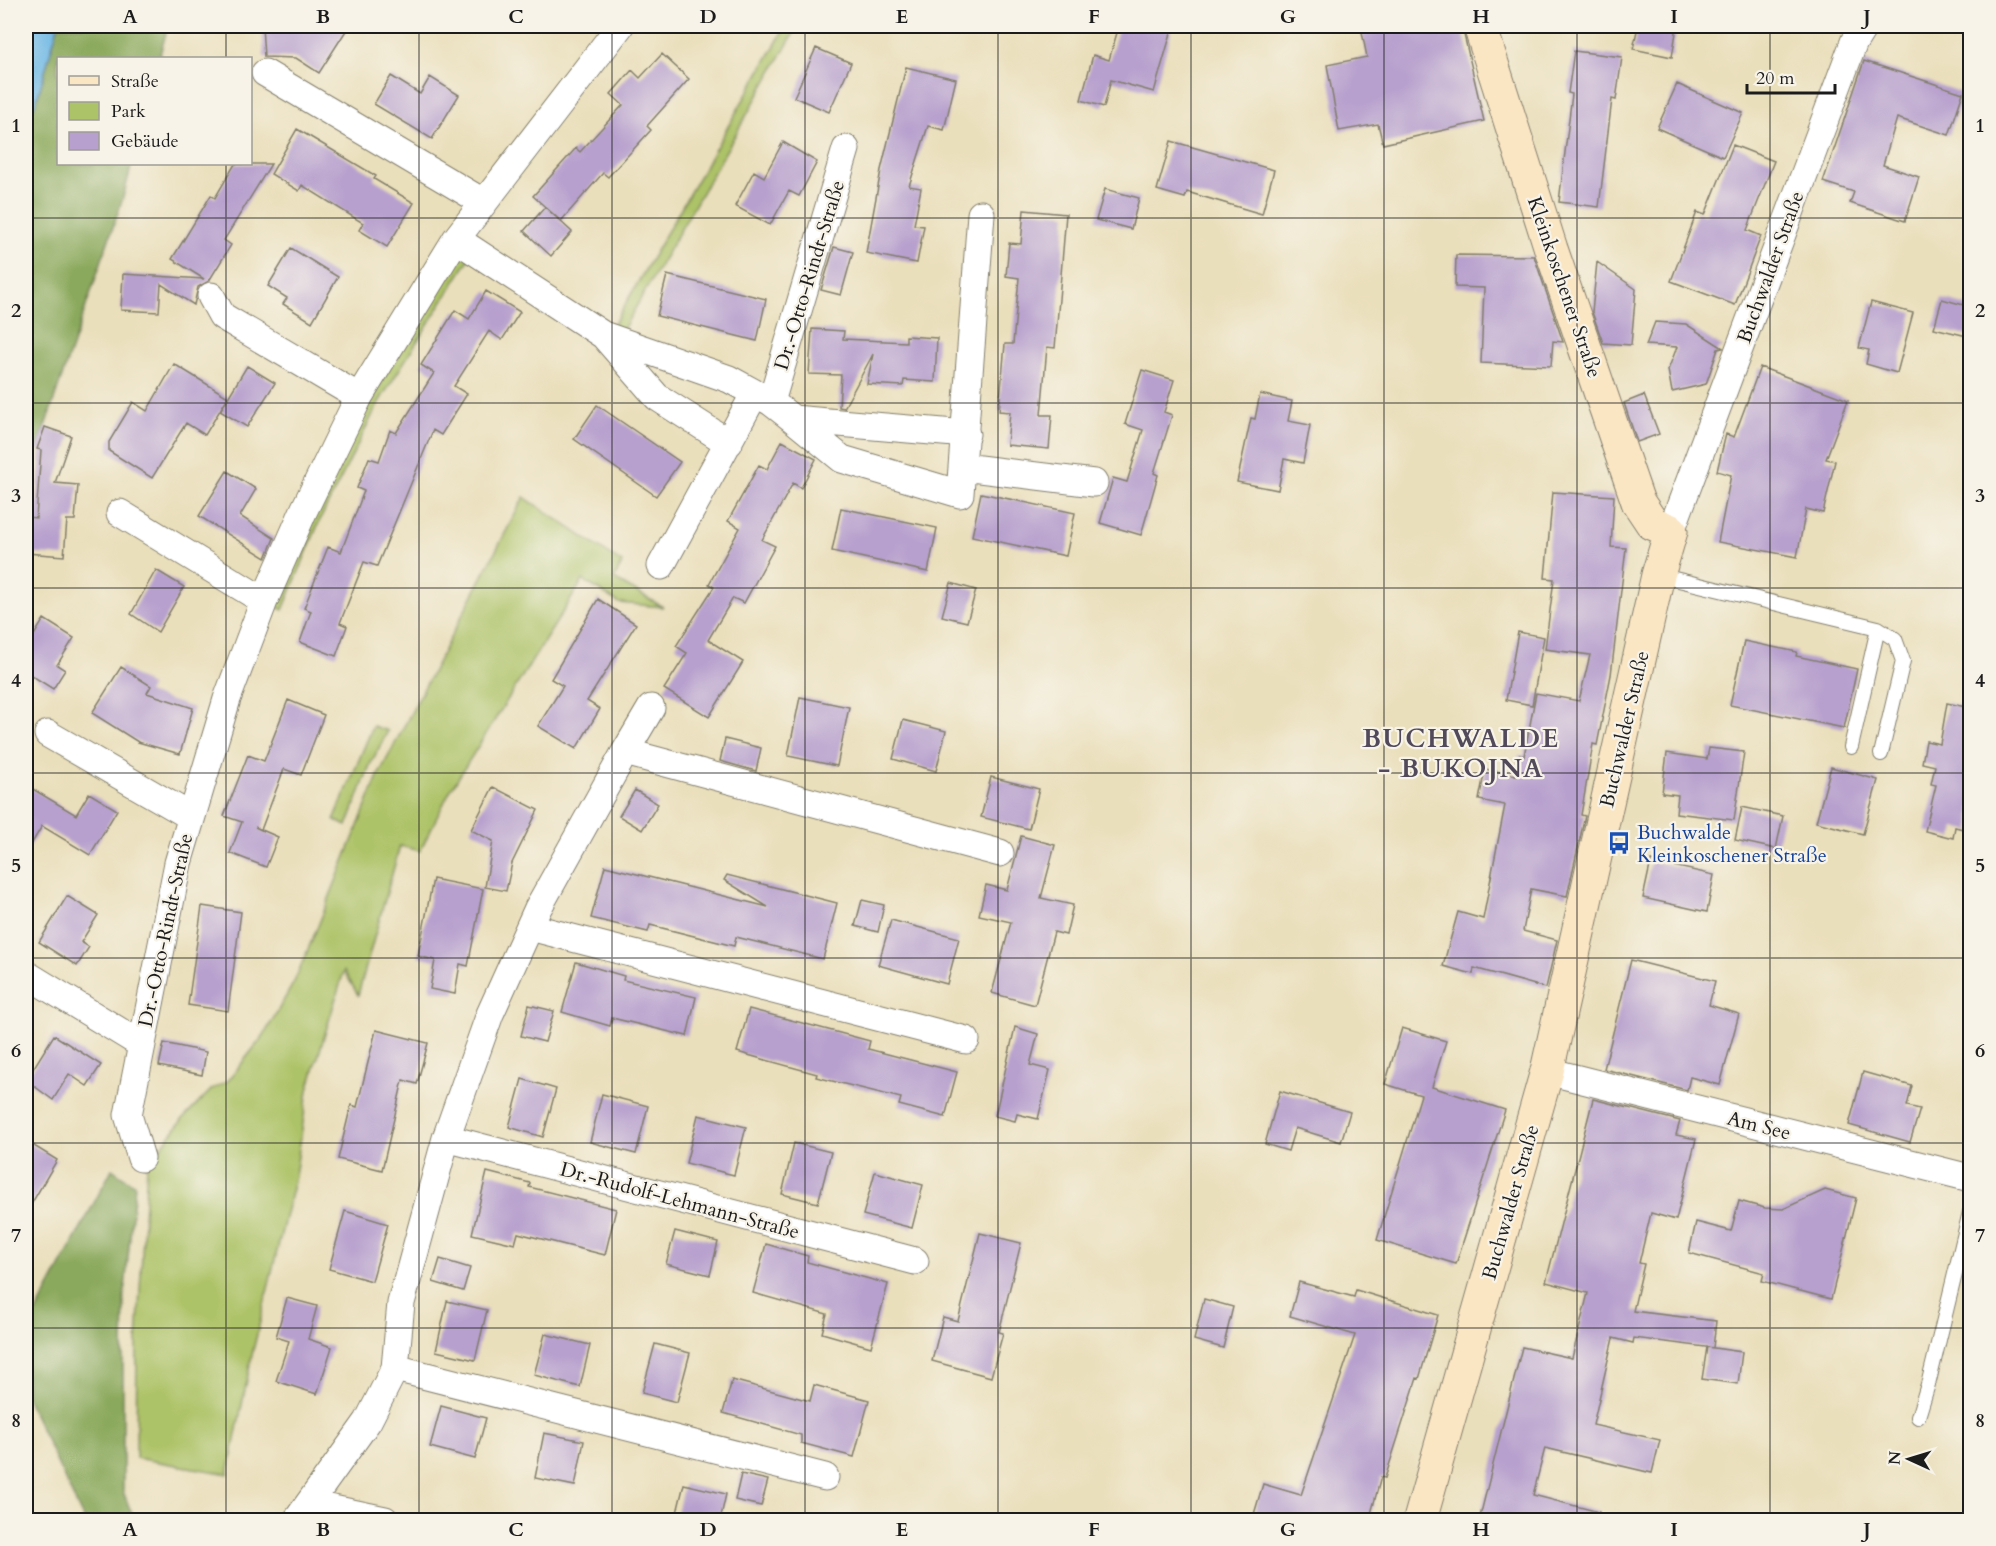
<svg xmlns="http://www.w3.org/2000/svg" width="1996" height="1546" font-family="Cardo,serif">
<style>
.green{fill:#adc367;stroke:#647042;stroke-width:1.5}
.forest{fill:#8aa95c;stroke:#53623c;stroke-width:1.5}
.water{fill:#6db8e6;stroke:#446a81;stroke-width:1.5}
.building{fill:#b7a0ce}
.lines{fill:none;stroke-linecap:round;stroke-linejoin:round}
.lane-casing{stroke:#837e6c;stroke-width:16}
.street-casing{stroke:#837e6c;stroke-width:29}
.secondary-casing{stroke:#837e6c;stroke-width:35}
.lane{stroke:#fff;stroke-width:14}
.street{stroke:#fff;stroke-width:27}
.secondary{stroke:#fbe6c4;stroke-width:33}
.grid{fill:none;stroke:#1c1c1c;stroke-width:1.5;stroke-opacity:0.55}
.labels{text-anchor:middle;stroke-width:4.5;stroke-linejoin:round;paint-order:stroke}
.street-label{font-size:20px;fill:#1c1c1c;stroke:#f7f3e8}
.transit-label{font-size:20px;fill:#164399;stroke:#f7f3e8;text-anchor:start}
.district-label{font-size:26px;font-weight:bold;letter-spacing:1.5px;fill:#524a5a;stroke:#f7f3e8}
.neatline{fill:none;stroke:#1c1c1c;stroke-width:2}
.grid-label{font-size:20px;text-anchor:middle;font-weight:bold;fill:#1c1c1c}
</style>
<rect width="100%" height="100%" fill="#f7f3e8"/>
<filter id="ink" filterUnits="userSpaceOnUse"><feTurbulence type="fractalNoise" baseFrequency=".0167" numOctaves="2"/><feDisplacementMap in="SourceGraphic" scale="12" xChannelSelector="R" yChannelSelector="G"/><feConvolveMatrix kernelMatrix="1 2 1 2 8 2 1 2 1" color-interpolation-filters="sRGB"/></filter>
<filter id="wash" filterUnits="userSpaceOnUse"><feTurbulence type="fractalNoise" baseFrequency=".008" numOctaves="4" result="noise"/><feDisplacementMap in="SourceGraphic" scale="24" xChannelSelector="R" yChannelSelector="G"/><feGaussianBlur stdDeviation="1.35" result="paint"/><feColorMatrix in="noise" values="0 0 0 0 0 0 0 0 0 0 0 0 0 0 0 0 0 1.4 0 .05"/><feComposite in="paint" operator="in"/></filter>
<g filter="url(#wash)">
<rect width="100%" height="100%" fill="#eadfbb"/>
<path class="green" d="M 786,26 L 798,26 L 621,333 L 611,329 Z
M 456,239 L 473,253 L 379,402 L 320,520 L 283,610 L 264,601 Z
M 524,497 L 622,563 L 614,579 L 663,607 L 619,603 L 583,580 L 450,791 L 420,851 L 400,846 L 358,995 L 344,971 L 308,1090 L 295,1176 L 252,1355 L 228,1474 L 136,1458 L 137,1343 L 147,1165 L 183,1119 L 212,1089 L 228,1081 L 264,1035 L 294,982 L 318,926 L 378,776 Z
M 373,726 L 388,731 L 370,765 L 347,826 L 334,820 Z"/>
<path class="forest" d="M 58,26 L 168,26 L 159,58 L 58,58 L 58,164 L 132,164 L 122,201 L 26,482 L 26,126 L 37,99 Z
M 112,1169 L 135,1185 L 124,1299 L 123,1353 L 123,1491 L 134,1520 L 84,1520 L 26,1397 L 26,1320 L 33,1318 Z"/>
<path class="water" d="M 26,26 L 58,26 L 37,99 L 26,126 Z"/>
<g id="blocks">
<path class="building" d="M 262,26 L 349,26 L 319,73 L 296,58 L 264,57 Z
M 1119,26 L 1173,26 L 1154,92 L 1111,80 L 1104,107 L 1081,100 L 1093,55 L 1109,60 Z
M 1390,26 L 1462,26 L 1484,121 L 1383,144 L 1378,124 L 1339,131 L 1327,65 L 1367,57 L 1362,32 Z
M 1638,26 L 1677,26 L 1672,57 L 1633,49 Z
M 816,48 L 851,63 L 829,112 L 794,97 Z
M 1574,51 L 1622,57 L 1616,100 L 1612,99 L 1599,207 L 1559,202 L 1572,94 L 1568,93 Z
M 662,54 L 689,79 L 647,126 L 651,130 L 608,177 L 603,173 L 561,221 L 533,196 L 576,148 L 580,152 L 623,105 L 611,94 L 632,70 L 640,78 Z
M 1864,61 L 1963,93 L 1949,135 L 1897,118 L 1883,165 L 1919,177 L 1905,221 L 1850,203 L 1854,192 L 1823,182 Z
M 906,67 L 956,79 L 944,130 L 928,126 L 909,186 L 921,188 L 914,225 L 924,226 L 917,263 L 866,253 L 881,170 Z
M 391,76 L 420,94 L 430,77 L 459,95 L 432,139 L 374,104 Z
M 1677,84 L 1743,113 L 1723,157 L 1657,128 Z
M 297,129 L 376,176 L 374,179 L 414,203 L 387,247 L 359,230 L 363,223 L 302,185 L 299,191 L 271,174 Z
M 1171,141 L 1274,170 L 1262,214 L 1187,192 L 1185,198 L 1157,190 Z
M 783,142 L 817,162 L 799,196 L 789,191 L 770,225 L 735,206 L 754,171 L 764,177 Z
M 1733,145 L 1774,161 L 1747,230 L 1761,236 L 1735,305 L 1671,281 L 1697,212 L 1705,215 Z
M 235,164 L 271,164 L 224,240 L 231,245 L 209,281 L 198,287 L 194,305 L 161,284 L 159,312 L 121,310 L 123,274 L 204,279 L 172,259 L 211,195 L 215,198 Z
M 1105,189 L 1139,198 L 1131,229 L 1096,220 Z
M 545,207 L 572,232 L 551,256 L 524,231 Z
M 1024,210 L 1066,214 L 1055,348 L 1047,347 L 1041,415 L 1052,415 L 1049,449 L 1007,445 L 1010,412 L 999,411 L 1005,344 L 1013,344 L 1019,278 L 1006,276 L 1009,243 L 1021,244 Z
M 834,247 L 853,252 L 841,295 L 821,290 Z
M 291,248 L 338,277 L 312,322 L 283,304 L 287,298 L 268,286 Z
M 1456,255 L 1534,256 L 1563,342 L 1553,341 L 1551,366 L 1481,363 L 1484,288 L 1455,287 Z
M 1597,262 L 1636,289 L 1631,345 L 1603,343 L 1592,312 Z
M 667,275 L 766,299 L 757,341 L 657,316 Z
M 486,291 L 520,312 L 502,340 L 489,331 L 454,386 L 467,394 L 441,435 L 433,430 L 377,566 L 364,562 L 340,623 L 347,626 L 336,656 L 300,642 L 311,611 L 304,608 L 328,547 L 341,552 L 364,491 L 357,488 L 369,458 L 379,461 L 390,430 L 396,433 L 434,373 L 421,365 L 455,310 L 469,319 Z
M 1942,299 L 1971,307 L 1971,337 L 1934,328 Z
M 1871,302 L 1913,313 L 1897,373 L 1866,364 L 1869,350 L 1859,348 Z
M 1655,322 L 1686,324 L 1723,348 L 1718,349 L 1706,384 L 1672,392 L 1668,370 L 1677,347 L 1646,345 Z
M 812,329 L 844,331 L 843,339 L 906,342 L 906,336 L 937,338 L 935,382 L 904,380 L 903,386 L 867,384 L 873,354 L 844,408 L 839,407 L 841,375 L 809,374 Z
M 174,364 L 228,397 L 205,435 L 186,423 L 152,478 L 109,451 L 109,442 L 133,402 L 147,411 Z
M 247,366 L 275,383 L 247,427 L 220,411 Z
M 1760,367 L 1848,400 L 1826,459 L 1835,461 L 1823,513 L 1806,509 L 1797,557 L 1718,542 L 1731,475 L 1717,471 L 1726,434 L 1734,437 Z
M 1142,370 L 1174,380 L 1164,412 L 1172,415 L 1154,473 L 1158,475 L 1141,535 L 1100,523 L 1113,478 L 1127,482 L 1143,430 L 1125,424 Z
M 1260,394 L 1292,401 L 1288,421 L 1310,425 L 1303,463 L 1284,459 L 1278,490 L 1237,482 L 1251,418 L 1255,419 Z
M 1644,395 L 1659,434 L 1637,442 L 1624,403 Z
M 597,405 L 680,462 L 656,496 L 574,439 Z
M 45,427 L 71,436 L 55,483 L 78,485 L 75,520 L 67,520 L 64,556 L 26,553 L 27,517 L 36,518 L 41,450 L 37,449 Z
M 782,441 L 816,459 L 801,488 L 793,483 L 762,540 L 775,546 L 744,603 L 733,598 L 708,640 L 743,662 L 709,717 L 664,689 L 687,653 L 676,646 L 714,587 L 709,584 L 740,528 L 728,521 L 759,465 L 767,469 Z
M 227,471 L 256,489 L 240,516 L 274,538 L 266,558 L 199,516 Z
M 1553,492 L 1614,496 L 1611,547 L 1626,548 L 1611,675 L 1597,745 L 1593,744 L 1581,815 L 1585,816 L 1567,896 L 1531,889 L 1523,931 L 1557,940 L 1546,988 L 1474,968 L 1473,974 L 1443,966 L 1458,912 L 1483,919 L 1505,805 L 1479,800 L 1485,769 L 1516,775 L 1519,755 L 1524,756 L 1536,693 L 1579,701 L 1590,655 L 1545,649 L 1554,579 L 1545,578 Z
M 981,493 L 1075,513 L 1066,556 L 972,536 Z
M 841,508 L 937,528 L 928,572 L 832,551 Z
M 156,570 L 184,587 L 158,632 L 131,614 Z
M 951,583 L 976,590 L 967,622 L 942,616 Z
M 598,599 L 636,624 L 587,701 L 600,709 L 576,749 L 538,726 L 563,686 L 551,679 Z
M 44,619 L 74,638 L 57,665 L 65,670 L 53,689 L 26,672 L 26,648 Z
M 1518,632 L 1544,637 L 1532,705 L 1506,700 Z
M 1744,641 L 1797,652 L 1796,656 L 1857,669 L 1844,728 L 1730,705 Z
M 121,667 L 151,686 L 147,693 L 193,708 L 180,754 L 138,742 L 92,713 Z
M 800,697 L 849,707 L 837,766 L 788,756 Z
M 288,700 L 324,715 L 301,775 L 284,769 L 261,830 L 255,827 L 278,837 L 266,867 L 230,853 L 242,822 L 224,816 L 248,755 L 264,761 Z
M 1947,703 L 1971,708 L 1971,831 L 1955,827 L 1953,838 L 1925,831 L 1936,785 L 1931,784 L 1935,766 L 1922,763 L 1926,741 L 1940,744 Z
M 903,720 L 946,731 L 936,771 L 893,759 Z
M 725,739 L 761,748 L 756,771 L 720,761 Z
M 1709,748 L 1744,752 L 1734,820 L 1676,813 L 1678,795 L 1662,793 L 1667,753 L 1707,759 Z
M 1831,767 L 1878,780 L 1863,834 L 1816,822 Z
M 991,777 L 1039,789 L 1029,829 L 981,817 Z
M 26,785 L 76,815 L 89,793 L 117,810 L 90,855 L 42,826 L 26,853 Z
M 493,787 L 538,810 L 512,863 L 506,891 L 485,887 L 493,841 L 471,830 Z
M 635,790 L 658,804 L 642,830 L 619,816 Z
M 1742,807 L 1783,816 L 1776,849 L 1735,840 Z
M 1021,836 L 1055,845 L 1041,898 L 1073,905 L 1066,935 L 1054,932 L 1035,1005 L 992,993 L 1011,922 L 979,915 L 986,885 L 1007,890 Z
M 1651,861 L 1714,875 L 1707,912 L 1643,898 Z
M 605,866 L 768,907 L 724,880 L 727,875 L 837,903 L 823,959 L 736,937 L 734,946 L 650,925 L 648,932 L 591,918 Z
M 433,879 L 483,889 L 468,966 L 460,964 L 455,994 L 430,989 L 435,960 L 418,956 Z
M 67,896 L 98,915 L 81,942 L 89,947 L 77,966 L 39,942 Z
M 862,900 L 884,905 L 878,932 L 855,926 Z
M 202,906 L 241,912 L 228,1011 L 188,1005 Z
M 891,920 L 959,938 L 947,984 L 878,965 Z
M 1631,960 L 1715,981 L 1709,1005 L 1739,1014 L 1720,1085 L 1690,1077 L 1687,1090 L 1604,1069 Z
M 576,962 L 624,976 L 623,980 L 696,997 L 687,1036 L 612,1018 L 610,1026 L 562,1012 Z
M 529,1005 L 554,1011 L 545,1042 L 521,1036 Z
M 749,1009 L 870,1041 L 868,1049 L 957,1072 L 945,1117 L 899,1105 L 901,1098 L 816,1077 L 817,1074 L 737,1052 Z
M 1015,1027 L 1038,1034 L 1030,1065 L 1050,1070 L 1038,1119 L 1017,1114 L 1015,1121 L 995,1116 Z
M 1402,1028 L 1446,1041 L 1432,1087 L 1505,1110 L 1456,1264 L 1377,1240 L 1421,1095 L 1385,1084 Z
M 376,1030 L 428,1043 L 417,1084 L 403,1080 L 382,1170 L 338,1159 L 351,1105 L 357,1107 Z
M 54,1035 L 101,1065 L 87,1086 L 69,1074 L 53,1100 L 26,1080 Z
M 164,1043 L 206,1052 L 202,1075 L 159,1066 Z
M 1863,1072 L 1912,1086 L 1907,1106 L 1920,1109 L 1910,1142 L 1849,1125 Z
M 522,1079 L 556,1089 L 543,1137 L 509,1127 Z
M 1280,1091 L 1350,1112 L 1341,1142 L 1295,1128 L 1288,1151 L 1265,1144 Z
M 602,1094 L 648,1106 L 636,1154 L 590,1142 Z
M 1593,1099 L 1680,1121 L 1676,1135 L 1696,1139 L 1676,1220 L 1651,1213 L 1639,1263 L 1644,1264 L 1633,1311 L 1716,1321 L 1713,1348 L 1634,1338 L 1633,1343 L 1613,1338 L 1593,1425 L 1660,1440 L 1652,1473 L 1545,1448 L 1533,1495 L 1599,1512 L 1598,1521 L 1479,1521 L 1522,1347 L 1572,1358 L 1588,1293 L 1546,1282 Z
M 698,1115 L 746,1127 L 734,1175 L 686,1163 Z
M 26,1141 L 57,1160 L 26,1213 Z
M 794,1143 L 831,1152 L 818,1203 L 782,1194 Z
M 487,1172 L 530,1183 L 529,1187 L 616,1209 L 605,1255 L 518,1233 L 515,1244 L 472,1234 Z
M 875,1172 L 923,1185 L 912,1228 L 863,1215 Z
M 1825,1190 L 1856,1198 L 1831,1299 L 1762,1281 L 1764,1273 L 1689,1253 L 1696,1222 L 1731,1231 L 1739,1201 L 1765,1208 L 1783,1209 Z
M 345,1211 L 388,1224 L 372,1281 L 329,1269 Z
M 675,1231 L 718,1242 L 710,1275 L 666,1264 Z
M 980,1233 L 1021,1243 L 999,1332 L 1003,1333 L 991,1377 L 932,1361 L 943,1317 L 958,1321 Z
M 766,1244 L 808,1256 L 807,1262 L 888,1284 L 871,1347 L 822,1333 L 827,1314 L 753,1293 Z
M 440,1259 L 470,1268 L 463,1291 L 433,1282 Z
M 1299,1282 L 1354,1297 L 1356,1290 L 1438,1315 L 1419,1379 L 1417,1378 L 1385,1478 L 1381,1477 L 1369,1521 L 1252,1521 L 1263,1484 L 1301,1495 L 1355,1335 L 1290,1316 Z
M 287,1298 L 317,1306 L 308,1339 L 332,1347 L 317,1394 L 276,1381 L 289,1341 L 276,1337 Z
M 1204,1299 L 1233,1307 L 1223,1348 L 1194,1340 Z
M 447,1301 L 487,1310 L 475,1360 L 436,1351 Z
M 545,1334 L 590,1345 L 580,1387 L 534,1375 Z
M 655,1344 L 690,1353 L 677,1402 L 642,1393 Z
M 1707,1347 L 1742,1352 L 1738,1384 L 1702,1379 Z
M 732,1380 L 810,1401 L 814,1385 L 869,1400 L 854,1457 L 801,1443 L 801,1435 L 723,1413 Z
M 441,1406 L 486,1418 L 475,1459 L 430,1447 Z
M 544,1433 L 584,1441 L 575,1486 L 535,1478 Z
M 741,1474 L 768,1480 L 761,1506 L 735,1500 Z
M 684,1484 L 726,1494 L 720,1521 L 675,1521 Z"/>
</g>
</g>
<g filter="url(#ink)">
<use href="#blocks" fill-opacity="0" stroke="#837e6c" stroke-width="1.5"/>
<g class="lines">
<g class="lane-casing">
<path id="lane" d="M 1658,575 L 1878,628 L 1895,639 L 1903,661 L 1881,754
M 1851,747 L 1878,628
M 1918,1417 L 1929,1381 L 1970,1212"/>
</g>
<g class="street-casing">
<path id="street" d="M 265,73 L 483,202
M 456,239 L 603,335 L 729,379 L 771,402 L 793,419 L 966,434
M 211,296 L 222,316 L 359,397
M 604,336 L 657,397 L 729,443
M 771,402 L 846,149
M 793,419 L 842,459 L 960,494 L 981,214
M 963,467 L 1094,483
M 120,513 L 264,601
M 1671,531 L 1854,42 L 1864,26
M 661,566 L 755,393
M 48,734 L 190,816
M 625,752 L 651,708
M 530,927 L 966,1040
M 26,974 L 142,1045
M 1547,1071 L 1970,1178
M 446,1138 L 915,1261
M 141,1158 L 128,1115 L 178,863 L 227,699 L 264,601 L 304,510 L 359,397 L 456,239 L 620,26
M 395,1368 L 825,1477
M 309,1504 L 385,1520
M 297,1520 L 368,1421 L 395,1368 L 401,1303 L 446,1138 L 490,1014 L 538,908 L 625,752 L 1000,853"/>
</g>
<g class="secondary-casing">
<path id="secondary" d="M 1420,1520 L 1547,1071 L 1658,575 L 1671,531 L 1652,523 L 1638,502 L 1551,249 L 1480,26"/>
</g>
<use href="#lane" class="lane"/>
<use href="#street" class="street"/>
<use href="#secondary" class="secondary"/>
</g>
</g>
<path class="grid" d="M 226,26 L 226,58M 419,26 L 419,1520M 612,26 L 612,1520M 805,26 L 805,1520M 998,26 L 998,1520M 1191,26 L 1191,1520M 1384,26 L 1384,1520M 1577,26 L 1577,1520M 1770,26 L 1770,1520M 226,164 L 226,1520M 26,218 L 1970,218M 26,403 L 1970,403M 26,588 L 1970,588M 26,773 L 1970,773M 26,958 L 1970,958M 26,1143 L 1970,1143M 26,1328 L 1970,1328"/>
<defs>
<g id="bus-bare" transform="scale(1.8)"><path d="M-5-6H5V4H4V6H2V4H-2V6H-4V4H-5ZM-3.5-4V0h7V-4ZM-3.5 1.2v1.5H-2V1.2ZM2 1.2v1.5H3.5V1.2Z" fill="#1a4fb4" stroke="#f7f3e8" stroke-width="2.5" paint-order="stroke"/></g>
</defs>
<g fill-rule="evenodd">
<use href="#bus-bare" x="1619" y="843"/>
</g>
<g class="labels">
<g class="street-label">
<text transform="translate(1770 267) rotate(-70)" y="7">Buchwalder Straße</text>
<text transform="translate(809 275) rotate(-73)" y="7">Dr.-Otto-Rindt-Straße</text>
<text transform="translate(1565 287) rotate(71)" y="7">Kleinkoschener Straße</text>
<text transform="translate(1624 729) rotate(-77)" y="7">Buchwalder Straße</text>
<text transform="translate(165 930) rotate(-78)" y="7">Dr.-Otto-Rindt-Straße</text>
<text transform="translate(1759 1125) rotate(14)" y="7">Am See</text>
<text transform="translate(680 1200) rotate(15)" y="7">Dr.-Rudolf-Lehmann-Straße</text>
<text transform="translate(1510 1202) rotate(-74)" y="7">Buchwalder Straße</text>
</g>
<g class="transit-label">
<text x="1637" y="839">Buchwalde<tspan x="1637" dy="23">Kleinkoschener Straße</tspan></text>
</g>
<g class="district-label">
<text x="1461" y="747">BUCHWALDE<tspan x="1461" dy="30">- BUKOJNA</tspan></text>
</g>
</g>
<rect width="1996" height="1546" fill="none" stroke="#f7f3e8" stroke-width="66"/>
<rect x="57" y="57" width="195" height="108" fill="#f7f3e8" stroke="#9f9d96" stroke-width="1.5"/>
<rect x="69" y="76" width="30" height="9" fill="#fbe6c4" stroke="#9f9d96" stroke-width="1.5"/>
<text x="111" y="87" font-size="18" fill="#1c1c1c">Straße</text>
<rect x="69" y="102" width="30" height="18" fill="#adc367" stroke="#9f9d96" stroke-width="1.5"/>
<text x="111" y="117" font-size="18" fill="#1c1c1c">Park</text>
<rect x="69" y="132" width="30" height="18" fill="#b7a0ce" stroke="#9f9d96" stroke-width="1.5"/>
<text x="111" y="147" font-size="18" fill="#1c1c1c">Gebäude</text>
<g transform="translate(1909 1459) rotate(274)" stroke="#f7f3e8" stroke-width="4.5" paint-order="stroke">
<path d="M0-4.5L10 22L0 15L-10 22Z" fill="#1c1c1c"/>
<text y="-9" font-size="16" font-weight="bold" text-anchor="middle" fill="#1c1c1c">N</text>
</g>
<path d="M1747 84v9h88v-9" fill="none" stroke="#1c1c1c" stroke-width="3"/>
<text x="1756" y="84" font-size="18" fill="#1c1c1c" stroke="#f7f3e8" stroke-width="4.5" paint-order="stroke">20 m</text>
<rect x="33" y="33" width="1930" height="1480" class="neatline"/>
<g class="grid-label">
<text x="130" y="23">A</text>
<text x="323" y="23">B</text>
<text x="516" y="23">C</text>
<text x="708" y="23">D</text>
<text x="902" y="23">E</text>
<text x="1094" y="23">F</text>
<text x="1288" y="23">G</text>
<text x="1481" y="23">H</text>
<text x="1674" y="23">I</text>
<text x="1867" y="23">J</text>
<text x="16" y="132">1</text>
<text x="1980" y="132">1</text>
<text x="16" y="317">2</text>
<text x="1980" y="317">2</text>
<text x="16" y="502">3</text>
<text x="1980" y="502">3</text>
<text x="16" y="687">4</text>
<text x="1980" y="687">4</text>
<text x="16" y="872">5</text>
<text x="1980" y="872">5</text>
<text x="16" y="1057">6</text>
<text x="1980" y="1057">6</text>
<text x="16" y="1242">7</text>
<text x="1980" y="1242">7</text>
<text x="16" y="1427">8</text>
<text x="1980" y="1427">8</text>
<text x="130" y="1536">A</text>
<text x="323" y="1536">B</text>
<text x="516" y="1536">C</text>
<text x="708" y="1536">D</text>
<text x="902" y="1536">E</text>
<text x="1094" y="1536">F</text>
<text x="1288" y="1536">G</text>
<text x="1481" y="1536">H</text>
<text x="1674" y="1536">I</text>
<text x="1867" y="1536">J</text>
</g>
</svg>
